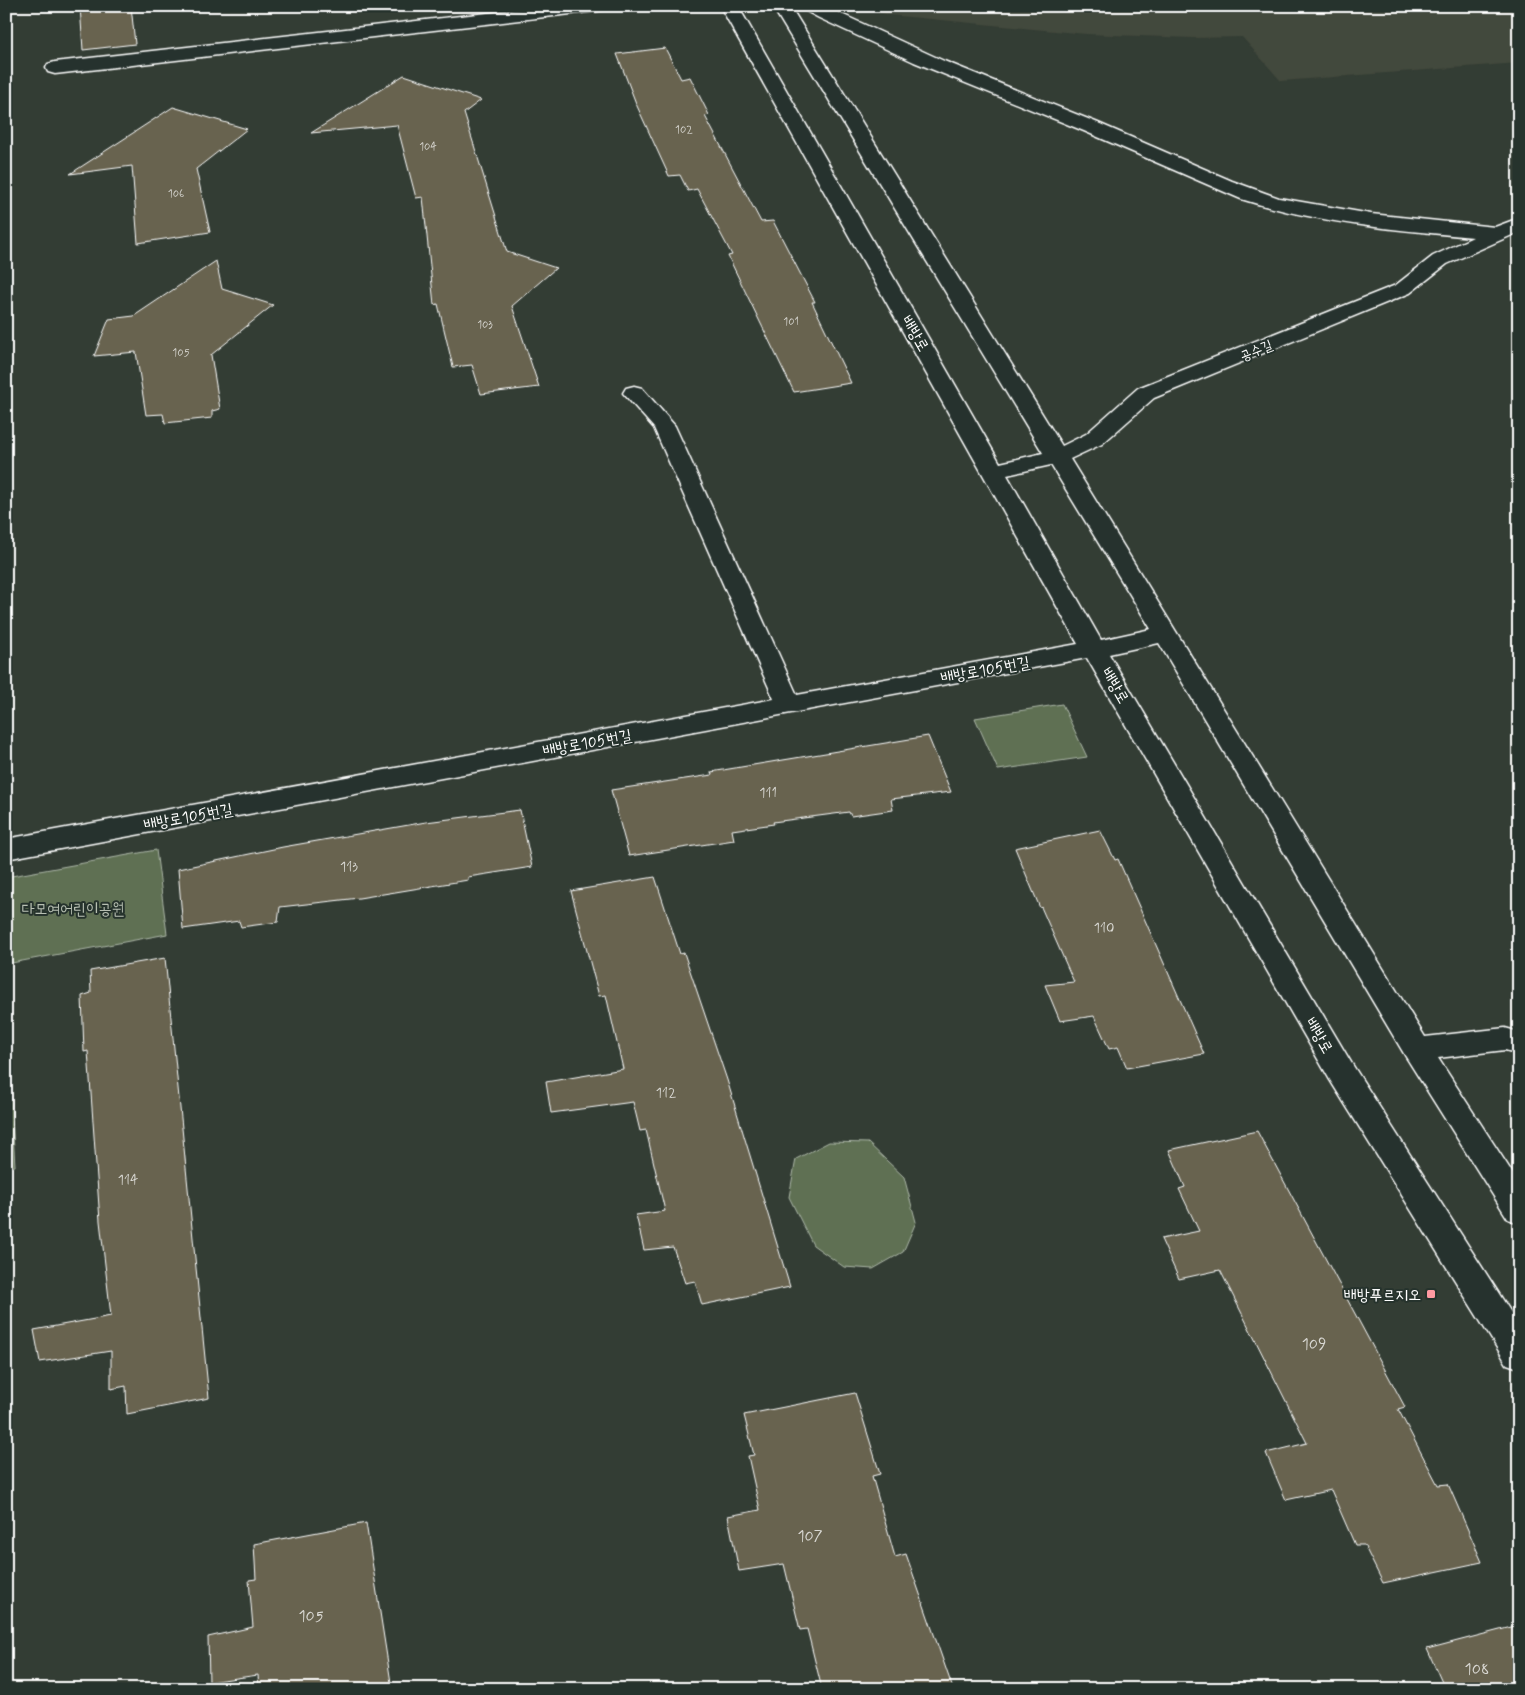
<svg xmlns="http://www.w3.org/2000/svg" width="1525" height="1695" font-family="Mynerve,'Poor Story',sans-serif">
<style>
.built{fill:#43483c}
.green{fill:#5e7053;stroke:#aeb8a9}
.building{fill:#676350;stroke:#fff}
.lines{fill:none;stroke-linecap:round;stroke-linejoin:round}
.minor-casing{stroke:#fff;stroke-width:3}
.minor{fill:#26332d;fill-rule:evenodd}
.poi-dot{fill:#ff9aa2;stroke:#26332d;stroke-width:2}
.labels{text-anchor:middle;stroke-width:4;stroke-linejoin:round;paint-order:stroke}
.far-number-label{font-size:11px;fill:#d9d8d3}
.far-street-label{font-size:14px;fill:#fff;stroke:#26332d}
.number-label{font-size:14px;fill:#d9d8d3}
.street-label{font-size:16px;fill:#fff;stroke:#26332d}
.park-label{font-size:16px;fill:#b7bfb2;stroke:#26332d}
.poi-label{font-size:16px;fill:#fff;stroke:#26332d;text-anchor:end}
.near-number-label{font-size:16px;fill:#d9d8d3}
</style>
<rect width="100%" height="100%" fill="#333d34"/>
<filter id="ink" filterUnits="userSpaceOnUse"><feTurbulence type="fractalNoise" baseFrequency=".02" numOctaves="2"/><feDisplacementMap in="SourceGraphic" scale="10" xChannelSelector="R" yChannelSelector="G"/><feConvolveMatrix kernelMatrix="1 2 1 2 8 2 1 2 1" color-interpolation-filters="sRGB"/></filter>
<g filter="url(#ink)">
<path class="built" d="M 857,6 L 1519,6 L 1519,63 L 1281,81 L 1242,37 L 1193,38 L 1086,34 L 889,15 Z"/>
<path class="green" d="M 1062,704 L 1087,757 L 998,770 L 975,718 Z
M 156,850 L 167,934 L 6,964 L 6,877 Z
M 6,1019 L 15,1166 L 6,1168 Z
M 829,1142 L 868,1143 L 904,1177 L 916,1222 L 903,1252 L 873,1269 L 844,1267 L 813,1245 L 789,1197 L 796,1159 Z"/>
<path class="building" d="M 80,6 L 131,6 L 135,44 L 83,50 Z
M 665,48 L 681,79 L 690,77 L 709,115 L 705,116 L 761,222 L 773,221 L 815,302 L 812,302 L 851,383 L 794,392 L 728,256 L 732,255 L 697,189 L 688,191 L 680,175 L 669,176 L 637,106 L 617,54 Z
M 404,75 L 481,100 L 464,113 L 507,252 L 556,268 L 512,306 L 539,387 L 481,394 L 472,365 L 453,367 L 438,304 L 434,305 L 423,197 L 416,198 L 397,125 L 311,133 Z
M 173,107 L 247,129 L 196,169 L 210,232 L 138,243 L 132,166 L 70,174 Z
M 216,261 L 222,289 L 273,305 L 211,355 L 220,409 L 212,411 L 212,418 L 165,423 L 163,414 L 146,415 L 136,352 L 94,356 L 109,319 L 134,316 Z
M 928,736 L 951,792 L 891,799 L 893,810 L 851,816 L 849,812 L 773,822 L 774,824 L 732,830 L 734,840 L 629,856 L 611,790 L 712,775 L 711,772 Z
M 520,810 L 532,867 L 468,877 L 468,880 L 359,898 L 280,907 L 278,922 L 241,927 L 239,921 L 183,929 L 178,869 L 283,847 L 426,822 Z
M 1100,830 L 1115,860 L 1118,859 L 1204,1054 L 1127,1068 L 1118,1047 L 1109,1049 L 1094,1016 L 1060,1021 L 1045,985 L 1074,982 L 1041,907 L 1040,908 L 1015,848 Z
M 655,877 L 680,954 L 684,953 L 727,1080 L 790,1287 L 702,1305 L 695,1281 L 685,1283 L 673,1247 L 644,1250 L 636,1215 L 665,1211 L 646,1130 L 640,1131 L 633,1102 L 551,1113 L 546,1082 L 623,1069 L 606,995 L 599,996 L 571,891 Z
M 165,958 L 209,1398 L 127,1414 L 126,1386 L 111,1389 L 111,1351 L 40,1362 L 34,1330 L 111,1316 L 100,1221 L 88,1051 L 84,1052 L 82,996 L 91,993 L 90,971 Z
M 1257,1131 L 1405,1407 L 1398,1409 L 1438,1485 L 1448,1484 L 1482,1562 L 1383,1583 L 1364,1545 L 1355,1545 L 1331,1490 L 1286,1500 L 1266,1453 L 1307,1443 L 1220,1270 L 1179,1279 L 1161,1239 L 1199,1231 L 1179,1189 L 1185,1187 L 1169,1150 Z
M 855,1393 L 880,1474 L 872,1476 L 895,1557 L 906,1554 L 953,1689 L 822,1689 L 807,1629 L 800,1630 L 784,1564 L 739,1571 L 728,1516 L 760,1510 L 748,1456 L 754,1455 L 744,1415 Z
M 366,1523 L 392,1689 L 259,1689 L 258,1675 L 209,1682 L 208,1637 L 253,1627 L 249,1580 L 256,1579 L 254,1544 Z
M 1519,1625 L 1519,1689 L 1445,1689 L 1427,1649 Z"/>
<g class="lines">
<g class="minor-casing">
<path id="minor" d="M 548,6 L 606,6 L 603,10 L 597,11 L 55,74 L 48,72 L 46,68 L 48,64 L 55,62 Z
M 720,6 L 738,6 L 1000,463 L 1043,453 L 772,6 L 790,6 L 1062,446 L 1086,434 L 1138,388 L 1396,285 L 1433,256 L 1473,237 C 1395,230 1316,223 1241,199 L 1084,131 L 914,62 L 819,18 L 804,10 L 801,6 L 824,6 L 944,61 L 1098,123 L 1232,181 L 1279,198 L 1371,214 L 1495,227 L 1519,218 L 1519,232 L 1447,264 L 1410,293 L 1154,398 L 1102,444 L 1070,459 L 1425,1037 L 1505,1028 L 1519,1032 L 1519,1054 L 1505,1050 L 1438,1058 L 1519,1183 L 1519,1223 L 1508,1219 L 1406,1057 L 1159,643 L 1109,654 L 1352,1064 L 1519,1325 L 1519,1368 L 1507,1364 L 1330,1080 L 1087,658 L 6,859 L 6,839 L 774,699 L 654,428 L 623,393 L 626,388 L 634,386 L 642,388 L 675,426 L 797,695 L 1078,644 ZM 1051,465 L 1151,629 L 1101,640 L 1007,475 Z"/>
</g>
<use href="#minor" class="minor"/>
</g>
</g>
<rect class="poi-dot" x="1426" y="1289" width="10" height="10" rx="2.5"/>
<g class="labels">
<g class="far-number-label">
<text x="684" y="133">102</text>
<text x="428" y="150">104</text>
<text x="176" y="197">106</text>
<text x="791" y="325">101</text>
<text x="485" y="328">103</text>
<text x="181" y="356">105</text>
</g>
<g class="far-street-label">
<text transform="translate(1256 350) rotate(-22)" y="5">공수길</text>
</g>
<g class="number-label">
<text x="768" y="797">111</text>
<text x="349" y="871">113</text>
<text x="1104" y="932">110</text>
<text x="666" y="1097">112</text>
<text x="128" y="1184">114</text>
</g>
<g class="street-label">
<text transform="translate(916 333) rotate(60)" y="6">배방로</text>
<text transform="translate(985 669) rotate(-10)" y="6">배방로105번길</text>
<text transform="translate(1116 685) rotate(60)" y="6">배방로</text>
<text transform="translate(587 742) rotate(-10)" y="6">배방로105번길</text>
<text transform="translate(188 816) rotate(-10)" y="6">배방로105번길</text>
<text transform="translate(1320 1035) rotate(60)" y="6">배방로</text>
</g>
<g class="park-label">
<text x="73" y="914">다모여어린이공원</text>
</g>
<g class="poi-label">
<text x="1421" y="1300">배방푸르지오</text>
</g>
<g class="near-number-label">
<text x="1314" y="1349">109</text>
<text x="810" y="1541">107</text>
<text x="311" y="1621">105</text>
<text x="1477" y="1674">108</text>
</g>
</g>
<rect width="1525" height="1695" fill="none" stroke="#26332d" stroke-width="25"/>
<rect x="12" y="12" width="1500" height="1670" fill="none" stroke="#fff" stroke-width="2" filter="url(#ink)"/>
</svg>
